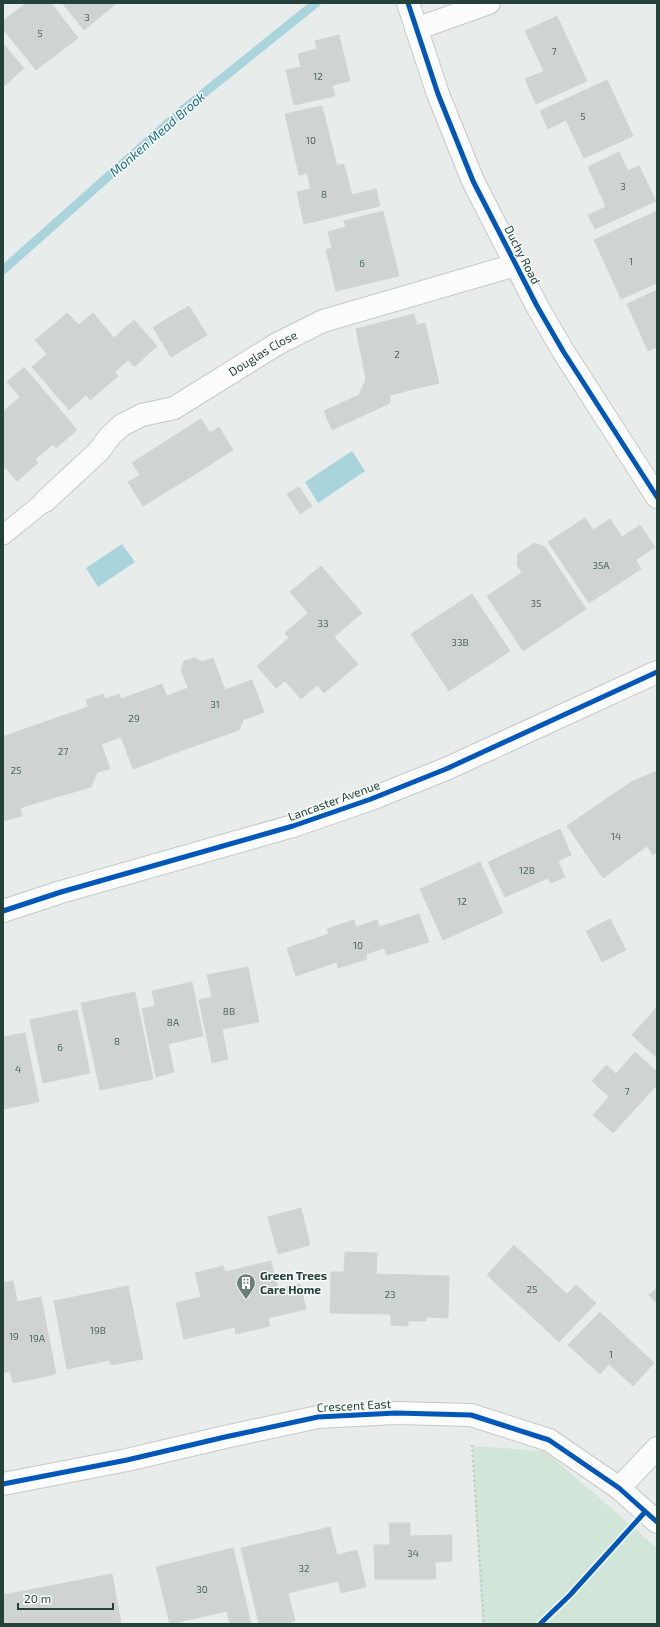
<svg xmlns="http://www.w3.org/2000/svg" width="660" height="1627" font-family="'Exo 2',sans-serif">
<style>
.green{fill:#d1e6d8}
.water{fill:#a9d4db}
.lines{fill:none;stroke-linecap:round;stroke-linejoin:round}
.stream{stroke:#a9d4db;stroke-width:9}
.building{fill:#cfd4d2;stroke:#d1d6d4}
.service-casing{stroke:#c5cac8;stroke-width:21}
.minor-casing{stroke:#c5cac8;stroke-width:24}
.tertiary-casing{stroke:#c5cac8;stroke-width:24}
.path{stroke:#c3ccca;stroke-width:2.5;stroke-dasharray:2 3;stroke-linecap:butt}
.service{stroke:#fcfcfc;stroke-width:19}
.minor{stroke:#fcfcfc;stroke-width:22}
.tertiary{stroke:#fcfcfc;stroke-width:22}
.cycleway-casing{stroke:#f7fbf9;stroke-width:8}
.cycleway{stroke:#0057b8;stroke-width:5}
.labels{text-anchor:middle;stroke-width:3;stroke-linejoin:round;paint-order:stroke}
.number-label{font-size:10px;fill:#506761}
.street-label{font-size:12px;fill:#24423a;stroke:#f7fbf9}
.poi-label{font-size:12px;font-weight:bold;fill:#24423a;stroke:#f7fbf9;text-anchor:start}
.water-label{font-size:13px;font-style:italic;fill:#1c6f80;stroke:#f7fbf9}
</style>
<rect width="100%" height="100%" fill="#e8edeb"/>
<path class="green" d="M 472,1446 L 545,1451 L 657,1548 L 657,1624 L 482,1624 Z"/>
<path class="water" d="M 352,451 L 365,471 L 318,503 L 305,482 Z
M 122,544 L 135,562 L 98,587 L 86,568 Z"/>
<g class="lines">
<path class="stream" d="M 3,270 L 184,109 L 316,3"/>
</g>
<path class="building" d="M 26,3 L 51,3 L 78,38 L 36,70 L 3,29 L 3,21 Z
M 62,3 L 117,3 L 84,30 Z
M 557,16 L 587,81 L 536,104 L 525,79 L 544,71 L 525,31 Z
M 339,35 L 350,81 L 332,85 L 335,96 L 294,105 L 286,70 L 301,67 L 298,54 L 317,49 L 315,41 Z
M 3,44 L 24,68 L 3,87 Z
M 607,80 L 633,136 L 584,158 L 566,120 L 548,129 L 540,111 Z
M 322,106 L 337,166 L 299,175 L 285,114 Z
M 619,152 L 628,171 L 639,166 L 656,201 L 595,229 L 588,215 L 606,207 L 588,167 Z
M 344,164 L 352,195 L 376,189 L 380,206 L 304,224 L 297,192 L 311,189 L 307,173 Z
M 383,211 L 399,276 L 336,291 L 326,250 L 332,248 L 328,232 L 346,227 L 344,221 Z
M 657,211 L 657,283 L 621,299 L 594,240 Z
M 657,290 L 657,347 L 648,351 L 627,304 Z
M 189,306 L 207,335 L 171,357 L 153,327 Z
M 67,313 L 79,325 L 93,313 L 114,338 L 134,320 L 157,346 L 134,367 L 128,360 L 115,372 L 118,376 L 104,388 L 51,327 Z
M 414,314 L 417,325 L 425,323 L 439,383 L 390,395 L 390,403 L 332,430 L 324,411 L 359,395 L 366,379 L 356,329 Z
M 51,327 L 104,388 L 90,400 L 86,395 L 69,410 L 32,367 L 47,354 L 35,340 Z
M 24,367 L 77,430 L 56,448 L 53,444 L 44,452 L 7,408 L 20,397 L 7,382 Z
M 7,408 L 44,452 L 35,459 L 38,463 L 17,481 L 3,465 L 3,412 Z
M 201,419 L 210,433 L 219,427 L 233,450 L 189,478 L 166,441 Z
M 166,441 L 189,478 L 143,506 L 128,482 L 140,475 L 132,463 Z
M 299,487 L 312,506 L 300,514 L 287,494 Z
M 585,518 L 593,530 L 610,519 L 622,537 L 640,525 L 655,547 L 636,560 L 641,569 L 589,603 L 548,542 Z
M 534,543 L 545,547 L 586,609 L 523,651 L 487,596 L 522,573 L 517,565 L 518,554 Z
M 321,566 L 362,613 L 334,637 L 358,664 L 324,693 L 317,685 L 301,699 L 285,681 L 276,688 L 257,666 L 289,638 L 285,633 L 308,613 L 290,592 Z
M 472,594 L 510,651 L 449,691 L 411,634 Z
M 194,658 L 202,662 L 213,658 L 225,690 L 252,680 L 264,712 L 243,720 L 239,730 L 186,749 L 167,696 L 188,688 L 181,670 L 184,661 Z
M 162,684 L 186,749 L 133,769 L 121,737 L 102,744 L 86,700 L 103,694 L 105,699 L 119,694 L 121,699 Z
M 88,707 L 110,769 L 97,772 L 91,787 L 39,802 L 16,732 Z
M 16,732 L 39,802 L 20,808 L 22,816 L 3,821 L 3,737 Z
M 657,771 L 657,819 L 631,782 Z
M 631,782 L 657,819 L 657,852 L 653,855 L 647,846 L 603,878 L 567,826 Z
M 560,829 L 571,855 L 558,861 L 565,877 L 551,883 L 548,878 L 505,897 L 488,862 Z
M 480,862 L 503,913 L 443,940 L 420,889 Z
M 419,914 L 429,942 L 387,955 L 384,948 L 366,954 L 367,959 L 338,968 L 337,962 L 296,976 L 287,948 L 329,934 L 327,929 L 354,920 L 356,927 L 377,920 L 379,927 Z
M 610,919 L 626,950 L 602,962 L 586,931 Z
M 248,967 L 259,1022 L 222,1029 L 228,1059 L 212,1063 L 199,1000 L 212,997 L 207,975 Z
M 192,982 L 203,1036 L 168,1044 L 174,1072 L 156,1077 L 142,1009 L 155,1006 L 152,991 Z
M 135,992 L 153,1079 L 100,1090 L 81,1003 Z
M 657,1007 L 657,1058 L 632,1035 Z
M 77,1010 L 90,1073 L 43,1083 L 30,1020 Z
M 25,1033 L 39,1102 L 3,1109 L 3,1037 Z
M 635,1052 L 657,1072 L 657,1085 L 613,1133 L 593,1115 L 609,1097 L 592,1081 L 606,1065 L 616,1074 Z
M 301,1208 L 310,1245 L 278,1254 L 268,1217 Z
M 514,1245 L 567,1294 L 576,1285 L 596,1303 L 559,1342 L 487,1275 Z
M 345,1252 L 377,1253 L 376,1274 L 449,1276 L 448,1318 L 426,1317 L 426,1321 L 408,1321 L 408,1326 L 391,1325 L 391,1314 L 330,1313 L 331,1272 L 344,1272 Z
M 271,1261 L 278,1289 L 300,1284 L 306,1309 L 268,1318 L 270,1326 L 236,1334 L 235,1327 L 184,1339 L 176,1303 L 201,1297 L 195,1273 L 223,1266 L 225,1272 Z
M 13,1281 L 33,1379 L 13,1383 L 10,1371 L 3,1373 L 3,1283 Z
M 128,1286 L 143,1359 L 111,1365 L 110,1360 L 67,1369 L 54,1301 Z
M 657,1288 L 657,1304 L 649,1295 Z
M 41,1297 L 56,1374 L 33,1379 L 17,1302 Z
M 600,1312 L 654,1363 L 633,1386 L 609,1364 L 600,1374 L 568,1345 Z
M 389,1523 L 410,1523 L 410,1536 L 452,1535 L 452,1561 L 435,1562 L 436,1579 L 375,1579 L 374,1545 L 390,1545 Z
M 330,1527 L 337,1555 L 357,1550 L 366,1587 L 341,1593 L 338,1581 L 288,1593 L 295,1621 L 285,1624 L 259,1624 L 241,1548 Z
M 233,1548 L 251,1624 L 230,1624 L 227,1611 L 170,1624 L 156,1567 Z
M 112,1574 L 121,1624 L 3,1624 L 3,1595 Z"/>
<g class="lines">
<g class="service-casing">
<path id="service" d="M 3,535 L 45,501"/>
</g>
<g class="minor-casing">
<g id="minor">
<path d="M 408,3 L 438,94 L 473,181 L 537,306 L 563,351 L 657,497"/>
<path d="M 416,29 L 489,3"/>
<path id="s1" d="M 45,501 L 99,451 L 110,436 L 122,425 L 142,415 L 174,408 L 277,344 L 323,321 L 515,265"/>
<path d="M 3,911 L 61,892 L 293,826 L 371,799 L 446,769 L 657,672"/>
<path d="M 619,1488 L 657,1448"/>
</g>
</g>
<g class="tertiary-casing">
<path id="tertiary" d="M 3,1484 L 127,1460 L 225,1437 L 318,1417 L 396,1413 L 471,1415 L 549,1440 L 619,1488 L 657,1522"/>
</g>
<path class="path" d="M 472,1445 L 484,1624"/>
<use href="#service" class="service"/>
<use href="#minor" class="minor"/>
<use href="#tertiary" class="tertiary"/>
<g class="cycleway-casing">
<path id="cycleway" d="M 408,3 L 438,94 L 473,181 L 537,306 L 563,351 L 657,497
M 3,911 L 61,892 L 293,826 L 371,799 L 446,769 L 657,672
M 3,1484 L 127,1460 L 225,1437 L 318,1417 L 396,1413 L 471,1415 L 549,1440 L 619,1488 L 657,1522
M 540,1624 L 570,1595 L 645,1512"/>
</g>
<use href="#cycleway" class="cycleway"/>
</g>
<defs>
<g id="building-pin" transform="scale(1)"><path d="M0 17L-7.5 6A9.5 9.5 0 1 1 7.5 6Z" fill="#697e78" stroke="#f7fbf9"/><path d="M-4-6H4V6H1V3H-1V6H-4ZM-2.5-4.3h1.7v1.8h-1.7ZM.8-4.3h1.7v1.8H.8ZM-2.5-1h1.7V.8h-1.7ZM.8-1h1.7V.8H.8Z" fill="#fff"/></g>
</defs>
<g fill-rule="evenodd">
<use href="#building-pin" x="246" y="1283"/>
</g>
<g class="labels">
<g class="number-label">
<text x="87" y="21">3</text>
<text x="40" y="37">5</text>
<text x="554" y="55">7</text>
<text x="318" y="80">12</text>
<text x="583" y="120">5</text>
<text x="311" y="144">10</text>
<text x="623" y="190">3</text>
<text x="324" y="198">8</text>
<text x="631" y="265">1</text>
<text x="362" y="267">6</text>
<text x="397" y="358">2</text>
<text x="601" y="569">35A</text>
<text x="536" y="607">35</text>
<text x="323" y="627">33</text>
<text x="460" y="646">33B</text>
<text x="215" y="708">31</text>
<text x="134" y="722">29</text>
<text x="63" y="755">27</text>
<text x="16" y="774">25</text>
<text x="616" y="840">14</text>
<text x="527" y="874">12B</text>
<text x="462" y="905">12</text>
<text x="358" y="949">10</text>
<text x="229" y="1015">8B</text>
<text x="173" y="1026">8A</text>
<text x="117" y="1045">8</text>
<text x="60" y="1051">6</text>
<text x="18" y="1073">4</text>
<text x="627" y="1095">7</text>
<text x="532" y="1293">25</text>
<text x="390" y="1298">23</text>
<text x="98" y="1334">19B</text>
<text x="14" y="1340">19</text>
<text x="37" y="1342">19A</text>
<text x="611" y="1358">1</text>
<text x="413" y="1557">34</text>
<text x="304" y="1572">32</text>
<text x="202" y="1593">30</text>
</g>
<g class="street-label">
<text transform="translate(522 255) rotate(63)" y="4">Duchy Road</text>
<text dy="4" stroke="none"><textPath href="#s1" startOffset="268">Douglas Close</textPath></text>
<text transform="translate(334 801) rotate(-20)" y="4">Lancaster Avenue</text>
<text transform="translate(354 1406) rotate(-3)" y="4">Crescent East</text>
</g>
<g class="poi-label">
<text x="260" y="1280">Green Trees<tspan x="260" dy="14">Care Home</tspan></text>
</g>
<g class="water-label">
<text transform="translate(157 134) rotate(-41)" y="5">Monken Mead Brook</text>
</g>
</g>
<rect width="660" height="1627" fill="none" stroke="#24423a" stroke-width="8"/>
<path d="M18 1603v6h95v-6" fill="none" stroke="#24423a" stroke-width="2"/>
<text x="24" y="1603" font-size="12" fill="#24423a" stroke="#f7fbf9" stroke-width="3" paint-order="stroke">20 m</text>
</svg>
